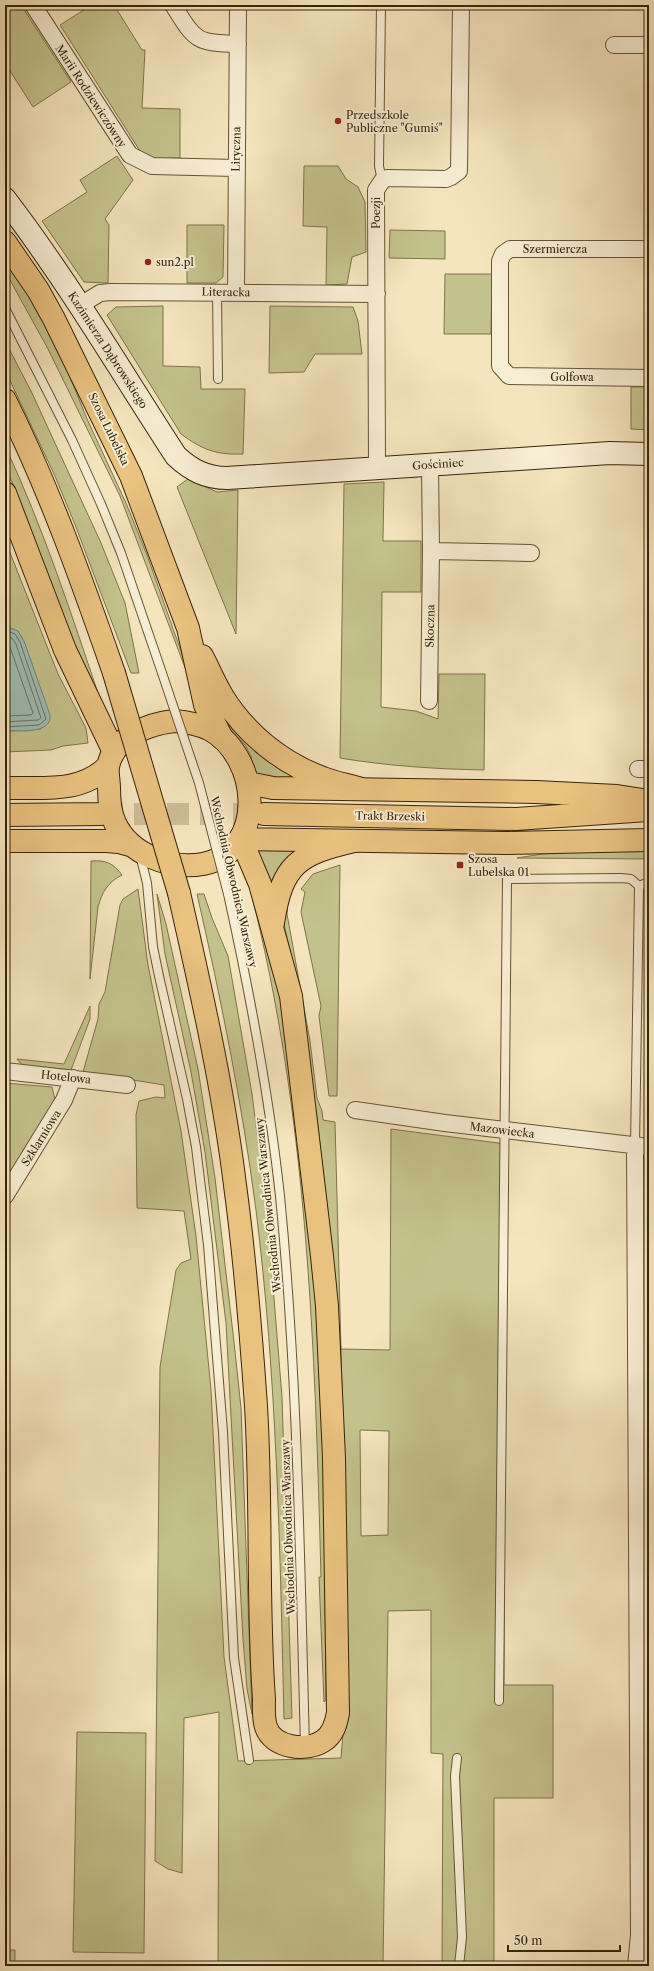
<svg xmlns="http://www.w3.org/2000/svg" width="654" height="1971" font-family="'Libre Caslon Text',serif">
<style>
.green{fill:#c4c28c;stroke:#7e734a;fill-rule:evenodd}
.water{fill:#9dbeb7;stroke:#748071}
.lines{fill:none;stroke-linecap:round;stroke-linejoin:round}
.shore{stroke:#6a7160;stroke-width:1}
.primary-tunnel{stroke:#cfbe9a;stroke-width:22;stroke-dasharray:22 11;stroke-linecap:butt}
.lane-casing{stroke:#665436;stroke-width:10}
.street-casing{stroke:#665436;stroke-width:18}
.secondary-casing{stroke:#372409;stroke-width:24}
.primary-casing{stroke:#372409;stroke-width:24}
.highway-casing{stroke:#372409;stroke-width:24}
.lane{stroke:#f8eed5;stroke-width:8}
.street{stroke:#f8eed5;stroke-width:16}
.secondary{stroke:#f8eed5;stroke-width:22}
.primary{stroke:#eac27f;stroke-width:22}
.highway{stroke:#eac27f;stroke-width:22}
.lane-bridge-casing{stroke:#665436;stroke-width:10;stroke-linecap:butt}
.highway-bridge-casing{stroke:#372409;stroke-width:24;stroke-linecap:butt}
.lane-bridge{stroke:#f8eed5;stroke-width:8}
.highway-bridge{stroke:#eac27f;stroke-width:22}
.poi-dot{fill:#8f2418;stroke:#f8eed5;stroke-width:1.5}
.labels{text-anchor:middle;stroke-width:4;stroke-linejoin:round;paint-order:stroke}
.street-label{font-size:11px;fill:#372409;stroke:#f8eed5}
.poi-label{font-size:11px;fill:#372409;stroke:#f8eed5;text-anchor:start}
</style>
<rect width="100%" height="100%" fill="#f5e5be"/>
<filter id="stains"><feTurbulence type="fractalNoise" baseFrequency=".005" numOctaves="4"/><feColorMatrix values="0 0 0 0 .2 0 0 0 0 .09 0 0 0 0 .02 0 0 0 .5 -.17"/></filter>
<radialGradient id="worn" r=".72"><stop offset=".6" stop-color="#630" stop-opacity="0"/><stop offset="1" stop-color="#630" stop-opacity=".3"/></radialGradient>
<path class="green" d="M 5,5 L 21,5 L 71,82 L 33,107 L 5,63 Z
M 92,5 L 114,5 L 142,50 L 145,50 L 142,108 L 180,109 L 180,158 L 152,159 L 140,151 L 60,25 Z
M 117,156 L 133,180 L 105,219 L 109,225 L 108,283 L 84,282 L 42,221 L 87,192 L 80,180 Z
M 304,166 L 338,166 L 346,179 L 358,187 L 365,202 L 366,252 L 352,257 L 347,284 L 326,285 L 327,227 L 303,226 Z
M 187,225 L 224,225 L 223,277 L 216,283 L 187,283 Z
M 390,230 L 445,231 L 445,259 L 389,258 Z
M 5,260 L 36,304 L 55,340 L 87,419 L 126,503 L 147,555 L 187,668 L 187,673 L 120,496 L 48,349 L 5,271 Z
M 445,274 L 492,274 L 491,334 L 444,334 Z
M 163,306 L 163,366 L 200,367 L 201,389 L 245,389 L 243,454 C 216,455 203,450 181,434 L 107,315 L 116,307 Z
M 270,306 L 353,307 L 358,321 L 362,354 L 315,354 L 304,372 L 269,373 Z
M 645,314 L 649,314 L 649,369 L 646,369 Z
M 5,341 L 31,391 L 101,543 L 125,603 L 139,673 L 131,673 L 76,527 L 55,476 L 5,370 Z
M 631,387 L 649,387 L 649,430 L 631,429 Z
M 5,446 C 43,527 71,613 100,699 L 75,645 L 5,464 Z
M 188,479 L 217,492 L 238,490 L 236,634 L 177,487 Z
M 384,482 L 383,541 L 421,541 L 421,592 L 382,592 L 381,707 L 416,711 L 438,719 L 439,674 L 485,674 L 484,770 C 435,769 388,766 340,758 L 344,484 Z
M 5,540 L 58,674 L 86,728 L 88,743 L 63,746 L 51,750 L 5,752 L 5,731 L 41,729 L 9,626 L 5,626 Z
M 214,699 L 312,783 L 254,778 L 251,756 L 245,745 L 219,717 Z
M 305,848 L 274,891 L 253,849 Z
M 593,850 L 649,850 L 649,859 L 517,858 L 542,854 Z
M 91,861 C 106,860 113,863 122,875 C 108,882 102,892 98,907 L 90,979 Z
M 340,865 L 337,1096 L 329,1096 L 319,1016 L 321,1006 L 301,912 L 305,892 L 301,889 L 313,874 Z
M 295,880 L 288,901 L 287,914 L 310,1041 L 317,1098 L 322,1111 L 323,1120 L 335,1122 L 341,1349 L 390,1350 L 391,1129 L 506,1144 L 504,1685 L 553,1685 L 553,1798 L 494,1798 L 494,1966 L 442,1966 L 443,1754 L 431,1753 L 431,1610 L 388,1611 L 383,1966 L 218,1966 L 219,1712 L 184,1718 L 182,1873 L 168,1869 L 155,1861 L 160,1367 L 176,1270 L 181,1263 L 191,1259 L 184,1211 L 137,1208 L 136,1115 L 139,1101 L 156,1097 L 165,1098 L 164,1085 L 83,1072 L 98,1019 L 99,1004 L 105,992 L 120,905 L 123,899 L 138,889 L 148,965 L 181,1131 L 196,1236 L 211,1390 L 224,1657 L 238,1761 L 341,1758 L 344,1721 L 345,1511 L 341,1349 L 330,1234 L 317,1118 L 298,985 L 283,920 L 284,905 ZM 360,1430 L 389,1431 L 388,1535 L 361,1536 Z
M 251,893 L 257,908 L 279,984 L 303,1159 L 323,1385 L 326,1700 L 324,1702 L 319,1577 L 321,1577 C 315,1349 308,1116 251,893 Z
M 157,894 L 166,924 L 198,1069 L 215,1178 L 234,1342 L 241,1408 L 252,1714 L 247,1689 L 243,1639 L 226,1323 L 205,1152 L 191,1072 L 165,954 Z
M 197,894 L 204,894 L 212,918 L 228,956 L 252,1094 L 267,1212 L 282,1397 L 292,1718 L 284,1719 C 280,1549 277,1378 256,1210 C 242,1103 221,999 197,894 Z
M 90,1006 L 90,1019 L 71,1070 L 22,1065 L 17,1059 L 64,1064 Z
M 5,1083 L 52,1087 L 55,1100 L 5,1187 Z
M 640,1428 L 649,1428 L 649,1749 L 640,1749 Z
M 77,1732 L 146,1733 L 144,1953 L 73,1952 Z
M 5,1950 L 15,1950 L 15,1966 L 5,1966 Z"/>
<path class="water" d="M 5,626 L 18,631 L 24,641 L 50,715 C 52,735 18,730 5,731 Z"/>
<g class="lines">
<path class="shore" d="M 5,630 L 15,634 L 20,642 L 46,719 L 39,725 L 5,727
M 5,635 L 12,638 L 16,644 L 41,718 L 38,720 L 5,722
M 5,641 L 10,647 L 33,713 L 31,715 L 5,716"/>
<path class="primary-tunnel" d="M 101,814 L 264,814"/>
<g class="lane-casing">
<path id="lane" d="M 381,5 L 379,166 L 382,181
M 217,292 L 218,379
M 5,308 L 72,440 L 101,504 L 121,553 L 162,673
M 140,855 L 147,883 L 153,947 L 159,976 L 187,1099 L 196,1147 L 208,1245 L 223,1432 L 234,1658 L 249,1760
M 639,886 L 649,882
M 228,894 C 250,994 269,1094 280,1196 C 298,1379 300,1563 305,1747
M 635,1146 L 639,886
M 499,1701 L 507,879 L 621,878 L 631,879 L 639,886
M 457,1758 L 455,1776 L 462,1937 L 459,1966"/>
</g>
<g class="street-casing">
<path id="street" d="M 33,5 L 130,155 L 152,166 L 236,168
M 173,5 C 195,40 195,43 238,44
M 614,45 L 649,45
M 649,249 L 510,249 L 503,254 L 500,261 L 500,366 L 509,376 L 649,378
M 236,293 L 238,5
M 79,306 L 100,293 L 111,292 L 377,294
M 377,469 L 376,190 L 382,181 L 387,178 L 446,179 L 451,177 L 459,171 L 461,5
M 431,551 L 531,553
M 429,701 L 431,551 L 430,465
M 638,769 L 649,769
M 5,1071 L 127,1085
M 355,1110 L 445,1123 L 649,1147
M 635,1146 L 639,1935 L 636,1966
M 5,1196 L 64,1100 L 73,1078"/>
</g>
<g class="secondary-casing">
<path id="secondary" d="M 5,199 C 67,280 120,370 176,456 C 191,470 206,478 227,478 L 610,453 L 649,454"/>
</g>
<g class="primary-casing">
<path id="primary" d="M 5,493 L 65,650 L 114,752
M 174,721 C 186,722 198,724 209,729 C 260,756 268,851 203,864 C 170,870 129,854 115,823 C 110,813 109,799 109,788 C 109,781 107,773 108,767 C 113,737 148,724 174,721 Z
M 248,783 L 273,788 L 536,792 L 617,796 L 649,801
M 5,788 C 41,787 81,794 108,766
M 264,814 L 516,819 L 648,810
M 5,815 L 101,814
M 241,839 L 506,843 L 649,840
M 5,841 L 106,841 L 119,842 L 133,846"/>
</g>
<g class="highway-casing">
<path id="highway" d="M 5,242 L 38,290 L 54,319 L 131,476 L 188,628 L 205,705 L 222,738
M 5,400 C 49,488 82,581 114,673
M 202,656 C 209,669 215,684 223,697 C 246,734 282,763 323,778 C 335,783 349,785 361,789
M 179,893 C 201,990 223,1087 235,1185 C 245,1259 251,1333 256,1406 C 262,1504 257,1601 264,1699 C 264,1707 263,1718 266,1727 C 273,1748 306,1752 323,1741 C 333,1735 336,1724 338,1713 L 334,1458 L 327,1306 L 322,1256 L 291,996 L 260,884 L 241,839
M 273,923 C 282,864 298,854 354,841"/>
</g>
<use href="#lane" class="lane"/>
<use href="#street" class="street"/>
<use href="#secondary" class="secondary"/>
<use href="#primary" class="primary"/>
<use href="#highway" class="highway"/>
<g class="lane-bridge-casing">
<path id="lane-bridge" d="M 162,673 L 199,783 L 228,894"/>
</g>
<g class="highway-bridge-casing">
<path id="highway-bridge" d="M 114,673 L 179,893"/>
</g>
<use href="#lane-bridge" class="lane-bridge"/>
<use href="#highway-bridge" class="highway-bridge"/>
</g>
<g class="poi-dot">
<circle cx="338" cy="121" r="4"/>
<circle cx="148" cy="262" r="4"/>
<rect x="456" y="861" width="8" height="8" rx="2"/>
</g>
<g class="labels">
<g class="street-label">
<text transform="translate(91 96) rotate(57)" y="4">Marii Rodziewiczówny</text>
<text transform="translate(236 149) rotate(-89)" y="4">Liryczna</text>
<text transform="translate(376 213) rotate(-90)" y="4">Poezji</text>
<text x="555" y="253">Szermiercza</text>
<text transform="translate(226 292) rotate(1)" y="4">Literacka</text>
<text transform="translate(108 350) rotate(57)" y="4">Kazimierza Dąbrowskiego</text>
<text x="572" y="381">Golfowa</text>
<text transform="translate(109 429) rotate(64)" y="4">Szosa Lubelska</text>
<text transform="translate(438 464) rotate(-4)" y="4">Gościniec</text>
<text transform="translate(430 626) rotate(-89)" y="4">Skoczna</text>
<text transform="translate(390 816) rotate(1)" y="4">Trakt Brzeski</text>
<text transform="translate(234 882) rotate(77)" y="4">Wschodnia Obwodnica Warszawy</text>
<text transform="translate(66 1077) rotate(6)" y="4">Hotelowa</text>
<text transform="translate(502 1130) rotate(7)" y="4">Mazowiecka</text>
<text transform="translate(41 1138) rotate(-58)" y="4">Szklarniowa</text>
<text transform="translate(268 1205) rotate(-96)" y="4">Wschodnia Obwodnica Warszawy</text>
<text transform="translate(288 1527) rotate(-92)" y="4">Wschodnia Obwodnica Warszawy</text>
</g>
<g class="poi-label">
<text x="346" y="119">Przedszkole<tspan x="346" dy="13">Publiczne "Gumiś"</tspan></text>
<text x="156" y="266">sun2.pl</text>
<text x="468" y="863">Szosa<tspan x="468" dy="13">Lubelska 01</tspan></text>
</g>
</g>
<rect width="654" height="1971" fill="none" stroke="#f5e5be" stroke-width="20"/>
<rect x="6" y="6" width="642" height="1959" fill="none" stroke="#372409" stroke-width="2"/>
<rect x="10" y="10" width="634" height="1951" fill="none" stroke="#372409"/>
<path d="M508 1945v6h112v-6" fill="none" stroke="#372409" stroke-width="2"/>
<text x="514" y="1945" font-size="12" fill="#372409" stroke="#f8eed5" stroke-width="3" paint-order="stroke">50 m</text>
<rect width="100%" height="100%" filter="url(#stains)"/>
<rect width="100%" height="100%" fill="url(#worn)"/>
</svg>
